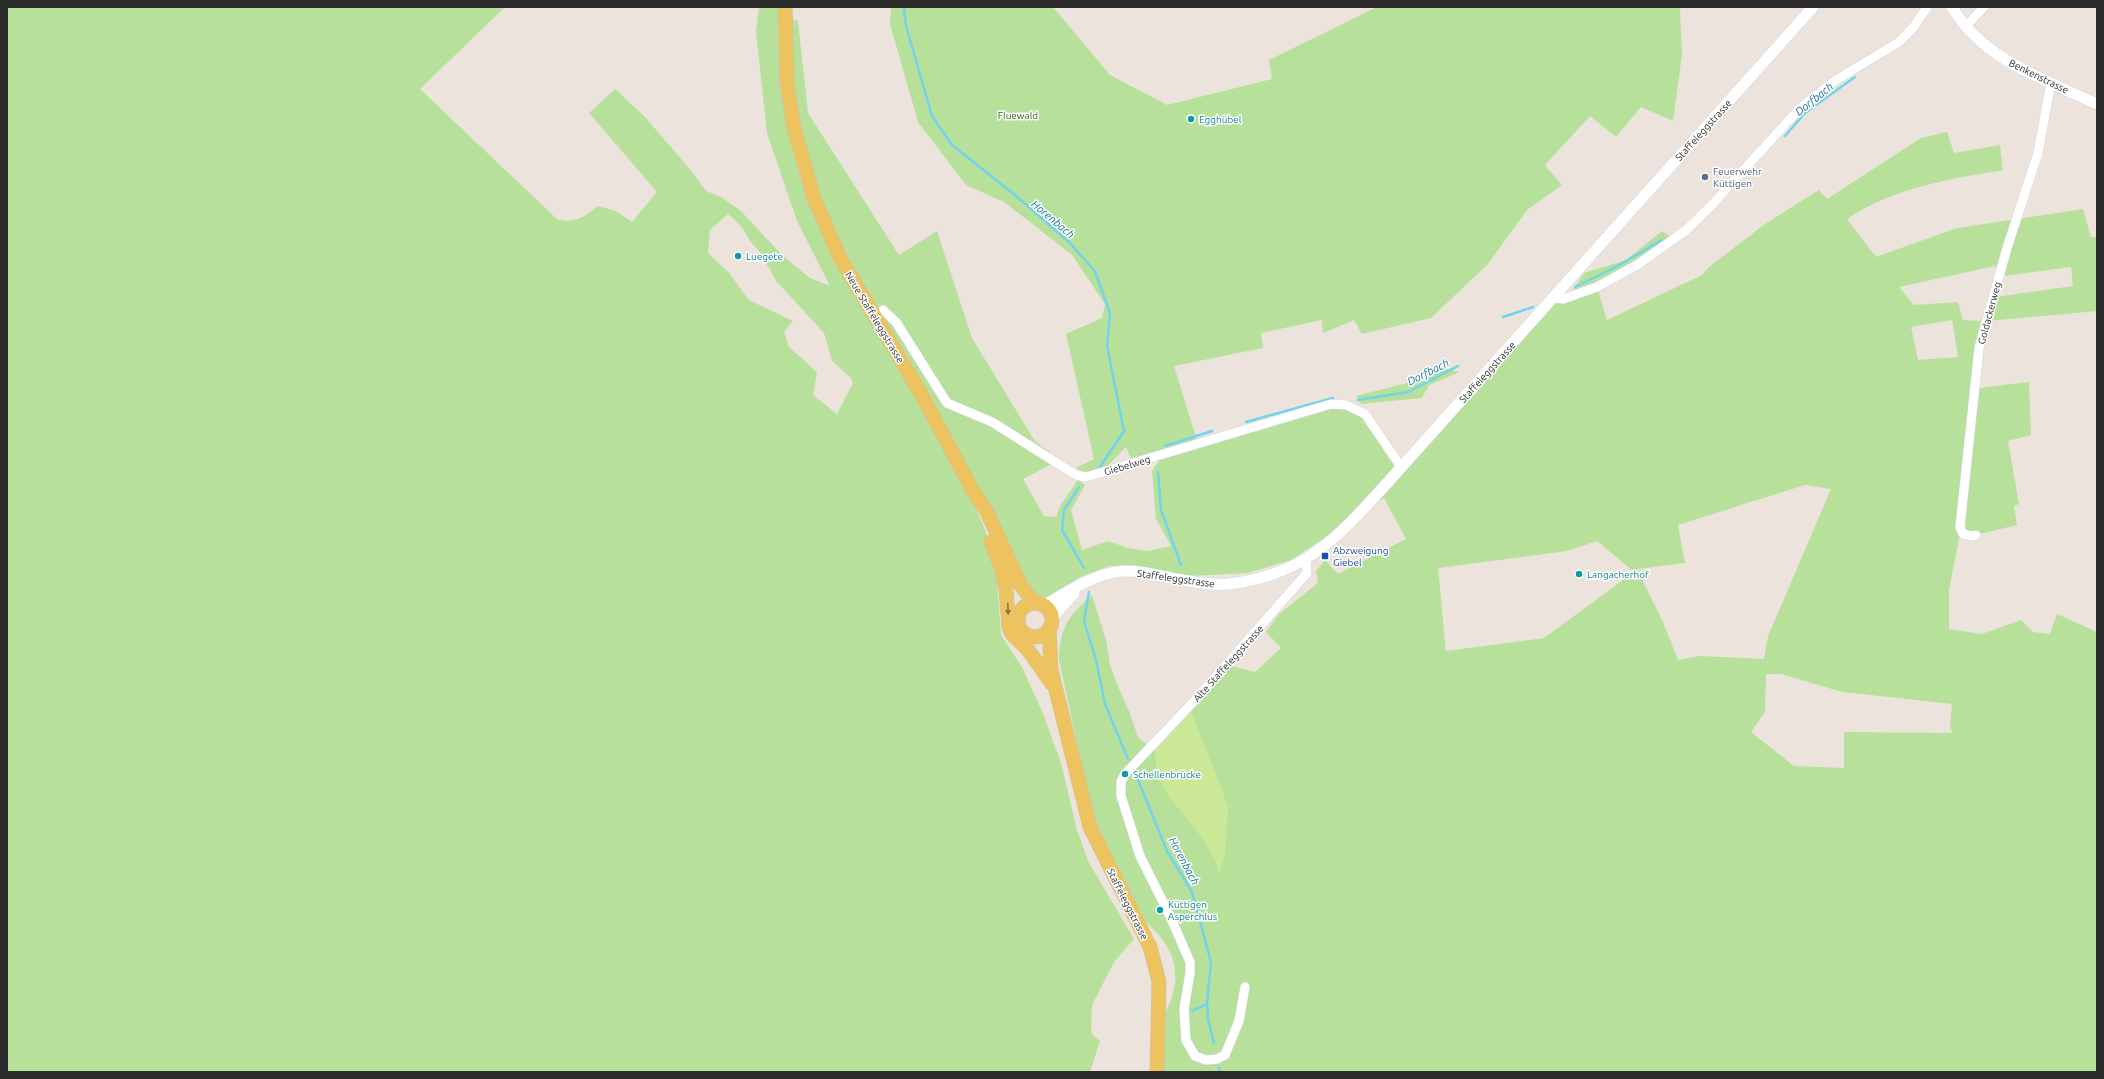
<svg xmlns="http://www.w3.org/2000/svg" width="2104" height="1079" font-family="Ubuntu,sans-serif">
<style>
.green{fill:#b7e19a;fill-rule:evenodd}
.pitch{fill:#cbe896}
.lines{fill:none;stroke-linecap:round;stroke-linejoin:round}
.stream{stroke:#71d3ec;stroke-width:2.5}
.minor-casing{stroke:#d2d6e2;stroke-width:10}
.tertiary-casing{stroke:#d2d6e2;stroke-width:12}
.primary-casing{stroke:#c3c3c3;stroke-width:15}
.minor{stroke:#fff;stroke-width:9}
.tertiary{stroke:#fff;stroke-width:11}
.primary{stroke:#edc360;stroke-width:14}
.oneway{fill:#8c7645}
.culture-dot{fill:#0f9aa8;stroke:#fff;stroke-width:1.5}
.service-dot{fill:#5c6f8a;stroke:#fff;stroke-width:1.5}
.transit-dot{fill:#1a4fb4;stroke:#fff;stroke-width:1.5}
.labels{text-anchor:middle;stroke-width:3;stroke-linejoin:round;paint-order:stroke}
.street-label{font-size:10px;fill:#2a2a2a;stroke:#fff}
.park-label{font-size:10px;fill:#30651c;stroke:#fff}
.culture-label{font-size:10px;fill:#0d838f;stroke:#fff;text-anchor:start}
.service-label{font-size:10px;fill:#4e5e75;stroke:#fff;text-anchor:start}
.transit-label{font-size:10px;fill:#164399;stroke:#fff;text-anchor:start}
.water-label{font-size:11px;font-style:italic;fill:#107298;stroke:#fff}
</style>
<rect width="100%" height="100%" fill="#ece4dc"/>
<path class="green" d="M 7,7 L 505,7 L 420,89 L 557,219 C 575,224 584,217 598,206 L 616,211 L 632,222 L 657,192 L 589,113 L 615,89 L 645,117 L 694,174 L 706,191 L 721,197 L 741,211 L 783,256 L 810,278 L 830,286 L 797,221 L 767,133 L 756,32 L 759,7 L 792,7 L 791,19 L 798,21 L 808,113 L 899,255 L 937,231 L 972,338 L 1035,441 L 1060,460 L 1023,479 L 1044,516 L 1056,517 L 1060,506 L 1078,480 L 1085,485 L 1071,510 L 1082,550 L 1108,541 L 1128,548 L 1147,551 L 1171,546 L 1156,519 L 1152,471 L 1159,461 L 1131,459 L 1126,447 L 1096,478 L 1076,468 L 1094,459 L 1066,334 L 1102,318 L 1105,304 L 1072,255 L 1004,202 L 966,185 L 918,122 L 890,24 L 891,7 L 1053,7 L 1110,75 L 1167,105 L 1272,79 L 1269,60 L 1377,7 L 1680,7 L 1682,55 L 1673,121 L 1641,107 L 1616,137 L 1590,116 L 1545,165 L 1562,185 L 1527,210 L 1488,264 L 1431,318 L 1362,334 L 1354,320 L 1323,333 L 1322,320 L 1261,333 L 1263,348 L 1174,366 L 1198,444 L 1331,404 L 1365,414 L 1401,466 L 1548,309 L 1563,299 L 1597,287 L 1607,320 L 1702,275 L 1709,267 L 1765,224 L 1819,190 L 1827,199 L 1921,138 L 1947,132 L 1954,153 L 2000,145 L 2003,170 C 1950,179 1892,188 1847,219 L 1876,257 L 1957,228 L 2083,209 L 2091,237 L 2097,237 L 2097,311 L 1989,321 L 1995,297 L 2073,286 L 2071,267 L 2004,276 L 1995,266 L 1899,287 L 1914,305 L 1958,302 L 1963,320 L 1984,321 L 1979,388 L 2029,382 L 2031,435 L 2008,441 L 2019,504 L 2014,506 L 2017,525 L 1959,539 L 1949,590 L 1949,629 L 1982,634 L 2021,620 L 2033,632 L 2050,634 L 2057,614 L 2097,632 L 2097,1072 L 1163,1072 C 1163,1058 1160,1032 1162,1020 C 1164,1013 1169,1007 1171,1000 C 1183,966 1169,941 1143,920 L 1099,834 L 1085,782 L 1059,659 C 1060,626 1069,616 1092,595 L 1106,640 L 1110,665 L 1119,689 L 1129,711 L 1138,737 L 1155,751 L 1232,666 L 1255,672 L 1281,648 L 1266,632 L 1279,614 L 1318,583 L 1316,571 L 1325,560 L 1338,574 L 1406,539 L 1384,498 L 1291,560 L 1248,573 L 1190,576 L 1148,569 L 1110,566 L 1080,577 L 1053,597 L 1032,597 L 942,440 L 971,496 L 987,535 L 997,578 L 1001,635 L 1022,667 L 1044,716 L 1062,766 L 1076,827 L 1088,861 L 1134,939 L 1114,962 L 1092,1005 L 1091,1033 L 1100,1041 L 1090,1072 L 7,1072 ZM 728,214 L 742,227 L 750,241 L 759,251 L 777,282 L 824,333 L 832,361 L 851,378 L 853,383 L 837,414 L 813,395 L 817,372 L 789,347 L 784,332 L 793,321 L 749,300 L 729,273 L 708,253 L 710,230 ZM 1952,320 L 1958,357 L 1918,360 L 1911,327 ZM 1805,485 L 1831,489 L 1768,636 L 1764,659 L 1700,656 L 1678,660 L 1663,622 L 1637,569 L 1685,563 L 1678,525 ZM 1597,541 L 1634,572 L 1544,638 L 1446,651 L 1438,568 L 1567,551 ZM 1766,674 L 1781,674 L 1842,692 L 1952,704 L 1950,727 L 1953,733 L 1844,732 L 1844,768 L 1794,766 L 1751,732 L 1765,712 Z
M 1662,231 L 1671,237 L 1610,276 L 1571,293 L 1584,273 L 1626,260 Z
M 1443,368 L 1460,372 L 1429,385 L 1422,398 L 1361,404 L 1356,396 L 1411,382 Z"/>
<path class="pitch" d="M 1191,711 L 1228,806 L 1225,856 L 1219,872 C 1208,834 1176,813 1159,779 C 1156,771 1156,760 1155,751 Z"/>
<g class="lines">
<path class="stream" d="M 904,7 L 906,26 L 932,116 L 952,145 L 1015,195 L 1069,242 L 1095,271 L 1110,313 L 1107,346 L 1124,431 L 1100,467
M 1785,136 L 1805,113 L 1855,77
M 1575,287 L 1614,268 L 1662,240
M 1503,317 L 1533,307
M 1358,400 L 1408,392 L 1458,366
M 1246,422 L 1333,398
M 1165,446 L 1212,431
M 1158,472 L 1161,510 L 1181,565
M 1079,487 L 1064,510 L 1062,530 L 1084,568
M 1089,592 L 1084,621 L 1096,660 L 1105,704 L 1128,759
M 1136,775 L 1167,851 L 1192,892 L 1211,962 L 1207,1004 L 1208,1019 L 1214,1043
M 1192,1011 L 1207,1004
M 1219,1068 L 1219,1072"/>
<g class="minor-casing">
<path id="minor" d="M 1966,26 L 1984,7
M 1553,298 L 1563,299 L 1597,287 L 1637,265 L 1685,231 L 1709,208 L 1800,108 L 1836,80 L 1899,42 L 1913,28 L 1927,7
M 883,310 L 896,322 L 947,403 L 992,422 L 1076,475 L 1086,477 L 1331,404 L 1346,405 L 1365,414 L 1401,467
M 1976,535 L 1972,536 L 1963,534 L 1960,527 L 1979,348 L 2007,248 L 2038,153 L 2051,83
M 1245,987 L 1239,1021 L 1225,1055 L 1217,1059 L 1206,1060 L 1195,1056 L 1186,1040 L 1184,1009 L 1190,973 L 1190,962 L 1170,916 L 1140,856 L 1121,796 L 1121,782 L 1125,774 L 1196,699 L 1307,573 L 1306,560"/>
</g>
<g class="tertiary-casing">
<path id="tertiary" d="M 1952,7 C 1982,59 2045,80 2097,104
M 1044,606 C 1068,591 1095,573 1124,571 C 1139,570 1156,575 1171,578 C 1190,581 1209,586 1228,584 C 1305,576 1340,535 1389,481 L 1813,7
M 1051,619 L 1074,593"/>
</g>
<g class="primary-casing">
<path id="primary" d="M 785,7 L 787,82 L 794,128 L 814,198 L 839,256 L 921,394 L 972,489 L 987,512 L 1021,586 L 1035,603
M 991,542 L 1002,570 L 1006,590 L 1009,627 L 1012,634 L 1029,651 L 1052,684
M1018 620a17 17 0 1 1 34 0a17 17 0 1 1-34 0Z
M 1049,628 L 1051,670 L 1090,827 L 1150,947 L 1159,982 L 1157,1072"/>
</g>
<use href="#minor" class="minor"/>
<use href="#tertiary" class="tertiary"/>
<use href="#primary" class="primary"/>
</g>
<defs><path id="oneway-solid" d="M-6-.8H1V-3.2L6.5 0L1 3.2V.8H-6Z"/></defs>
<use class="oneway" href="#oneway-solid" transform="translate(1008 609) rotate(88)"/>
<g class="culture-dot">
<circle cx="1191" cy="119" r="4"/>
<circle cx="738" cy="256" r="4"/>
<circle cx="1579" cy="574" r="4"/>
<circle cx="1125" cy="774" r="4"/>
<circle cx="1160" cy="910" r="4"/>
</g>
<circle class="service-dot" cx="1705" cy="177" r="4"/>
<rect class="transit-dot" x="1321" y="552" width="8" height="8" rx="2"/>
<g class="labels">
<g class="street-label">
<text transform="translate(2039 76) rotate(26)" y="4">Benkenstrasse</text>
<text transform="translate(1703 130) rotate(-48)" y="4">Staffeleggstrasse</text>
<text transform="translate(1989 313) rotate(-75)" y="4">Goldackerweg</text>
<text transform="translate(875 317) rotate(59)" y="4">Neue Staffeleggstrasse</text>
<text transform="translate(1487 372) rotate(-48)" y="4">Staffeleggstrasse</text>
<text transform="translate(1127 465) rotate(-16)" y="4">Giebelweg</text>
<text transform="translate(1176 578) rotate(8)" y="4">Staffeleggstrasse</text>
<text transform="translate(1228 663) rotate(-48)" y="4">Alte Staffeleggstrasse</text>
<text transform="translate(1128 904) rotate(63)" y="4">Staffeleggstrasse</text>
</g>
<g class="park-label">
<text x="1018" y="119">Fluewald</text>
</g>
<g class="culture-label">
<text x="1199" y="123">Egghübel</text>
<text x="746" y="260">Luegete</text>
<text x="1587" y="578">Langacherhof</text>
<text x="1133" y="778">Schellenbrücke</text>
<text x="1168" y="908">Küttigen<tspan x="1168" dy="12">Asperchlus</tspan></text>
</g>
<g class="service-label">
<text x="1713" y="175">Feuerwehr<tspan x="1713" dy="12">Küttigen</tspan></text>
</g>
<g class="transit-label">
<text x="1333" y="554">Abzweigung<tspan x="1333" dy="12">Giebel</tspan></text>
</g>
<g class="water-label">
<text transform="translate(1814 99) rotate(-39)" y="4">Dorfbach</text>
<text transform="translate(1053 219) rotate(40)" y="4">Horenbach</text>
<text transform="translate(1428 372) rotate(-27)" y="4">Dorfbach</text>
<text transform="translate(1184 861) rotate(62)" y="4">Horenbach</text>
</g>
</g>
<rect width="2104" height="1079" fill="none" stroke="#2a2a2a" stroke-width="16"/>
</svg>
